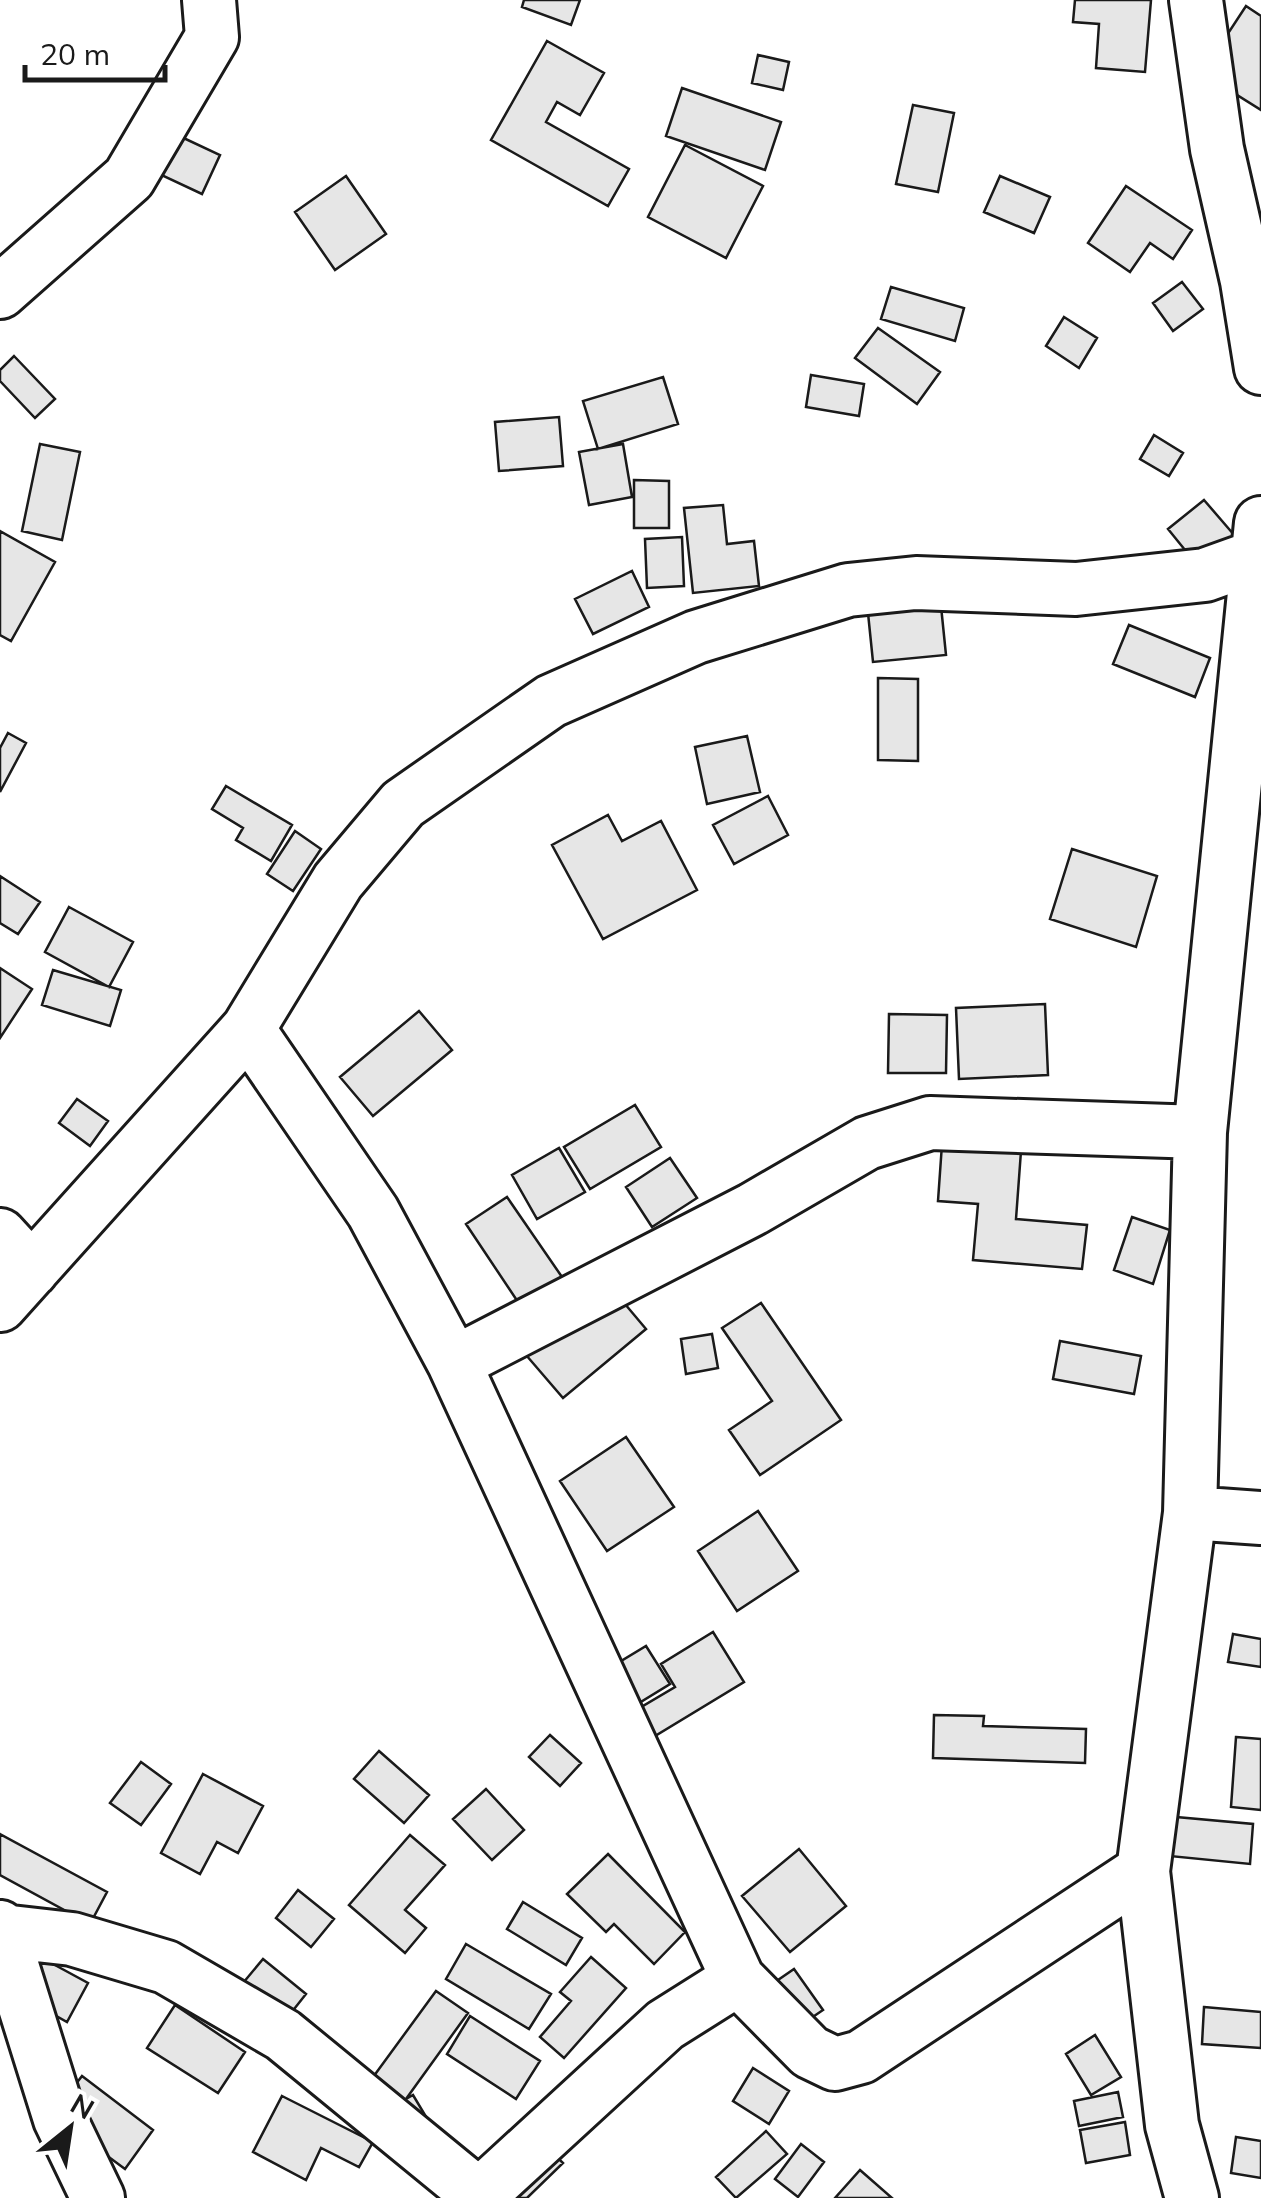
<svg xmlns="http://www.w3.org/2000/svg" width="1261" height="2198" font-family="Mulish,sans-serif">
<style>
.building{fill:#e6e6e6;stroke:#1a1a1a;stroke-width:2.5}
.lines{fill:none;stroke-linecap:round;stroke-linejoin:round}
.minor-casing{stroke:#1a1a1a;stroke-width:58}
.minor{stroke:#fff;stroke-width:52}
</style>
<rect width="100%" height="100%" fill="#fff"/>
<path class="building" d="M 524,0 L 580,0 L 571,25 L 522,7 Z
M 1075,0 L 1151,0 L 1145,72 L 1096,68 L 1099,24 L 1073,22 Z
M 1246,6 L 1261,16 L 1261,110 L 1202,73 Z
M 547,41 L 604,73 L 580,115 L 557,102 L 546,122 L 629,169 L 608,206 L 491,140 Z
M 758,55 L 789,62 L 783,90 L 752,83 Z
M 682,88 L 781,122 L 765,170 L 666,136 Z
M 913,105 L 954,113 L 938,192 L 896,184 Z
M 175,134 L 220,155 L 202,194 L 157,173 Z
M 685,145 L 763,186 L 726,258 L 648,217 Z
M 346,176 L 386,234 L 335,270 L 295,212 Z
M 1000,176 L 1050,197 L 1034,233 L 984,212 Z
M 1126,186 L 1192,230 L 1173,259 L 1150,243 L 1130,272 L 1088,243 Z
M 1182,282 L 1203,309 L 1173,331 L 1153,303 Z
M 891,287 L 964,308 L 955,341 L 881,319 Z
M 1064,317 L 1097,338 L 1079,368 L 1046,346 Z
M 878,328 L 940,372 L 917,404 L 855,358 Z
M 14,356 L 55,399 L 35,418 L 0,381 L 0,370 Z
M 811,375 L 864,384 L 859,416 L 806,407 Z
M 663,377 L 678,424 L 598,449 L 583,401 Z
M 559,417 L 563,466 L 499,471 L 495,422 Z
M 1154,435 L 1183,453 L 1169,476 L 1140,459 Z
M 40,444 L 80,452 L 62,540 L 22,531 Z
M 623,444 L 632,497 L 589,505 L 579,452 Z
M 634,480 L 669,481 L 669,528 L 634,528 Z
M 1204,500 L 1235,536 L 1198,566 L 1168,529 Z
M 723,505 L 727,544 L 754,541 L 759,586 L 693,593 L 684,508 Z
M 0,531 L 55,562 L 11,641 L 0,635 Z
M 682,537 L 684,586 L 647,588 L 645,539 Z
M 632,571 L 649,607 L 593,634 L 575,599 Z
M 941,606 L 946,655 L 873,662 L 868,613 Z
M 1129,625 L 1210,658 L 1195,697 L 1113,664 Z
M 878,678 L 918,679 L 918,761 L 878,760 Z
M 8,733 L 26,743 L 0,792 L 0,748 Z
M 747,736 L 760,792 L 707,804 L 695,747 Z
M 226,786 L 292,825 L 271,861 L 236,840 L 243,828 L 212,809 Z
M 768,796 L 788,835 L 734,864 L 713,825 Z
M 608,815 L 622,841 L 661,821 L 697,890 L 603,939 L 552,845 Z
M 295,831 L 321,849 L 293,891 L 267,874 Z
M 1072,849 L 1157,876 L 1136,947 L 1050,919 Z
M 0,876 L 40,902 L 18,934 L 0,923 Z
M 69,907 L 133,942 L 109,987 L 45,952 Z
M 0,968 L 32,989 L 0,1038 Z
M 53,970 L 121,990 L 110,1026 L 42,1005 Z
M 1045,1004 L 1048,1075 L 959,1079 L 956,1008 Z
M 419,1011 L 452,1050 L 373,1116 L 340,1077 Z
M 889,1014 L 947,1015 L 946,1073 L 888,1073 Z
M 77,1099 L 108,1121 L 90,1146 L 59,1123 Z
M 635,1105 L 661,1147 L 590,1189 L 564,1147 Z
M 942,1144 L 1021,1151 L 1016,1219 L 1087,1225 L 1082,1269 L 973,1260 L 978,1204 L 938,1201 Z
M 559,1148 L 585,1192 L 537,1219 L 512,1175 Z
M 670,1158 L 697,1198 L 652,1227 L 626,1187 Z
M 507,1197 L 562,1277 L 520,1305 L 466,1224 Z
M 1132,1217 L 1170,1230 L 1153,1284 L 1114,1270 Z
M 609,1285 L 646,1329 L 563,1398 L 526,1355 Z
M 761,1303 L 841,1420 L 760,1475 L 729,1430 L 772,1401 L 722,1328 Z
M 712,1334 L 718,1368 L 686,1374 L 681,1339 Z
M 1060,1341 L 1141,1356 L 1134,1394 L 1053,1379 Z
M 626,1437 L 674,1507 L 607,1551 L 560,1481 Z
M 758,1511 L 798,1571 L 737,1611 L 698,1551 Z
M 713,1632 L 744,1682 L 655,1736 L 638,1709 L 675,1687 L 661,1664 Z
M 1233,1634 L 1261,1639 L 1261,1667 L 1228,1662 Z
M 646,1646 L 670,1684 L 626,1711 L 603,1672 Z
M 934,1715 L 984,1716 L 983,1726 L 1086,1729 L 1085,1763 L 933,1758 Z
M 550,1735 L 581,1763 L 560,1786 L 529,1757 Z
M 1236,1737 L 1261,1739 L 1261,1810 L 1231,1807 Z
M 379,1751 L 429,1795 L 404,1823 L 354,1779 Z
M 141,1762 L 171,1784 L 141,1825 L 110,1803 Z
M 203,1774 L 263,1806 L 238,1853 L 217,1842 L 200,1874 L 161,1853 Z
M 486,1789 L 524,1830 L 492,1860 L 453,1819 Z
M 1143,1814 L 1253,1824 L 1250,1864 L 1139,1853 Z
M 0,1834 L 107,1892 L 90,1924 L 0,1875 Z
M 410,1835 L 445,1865 L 405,1910 L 426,1928 L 405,1953 L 349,1905 Z
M 799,1849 L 846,1906 L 790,1952 L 742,1896 Z
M 608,1854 L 685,1932 L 654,1964 L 614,1924 L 606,1932 L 567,1894 Z
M 298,1890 L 334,1919 L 311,1947 L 276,1918 Z
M 523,1902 L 582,1938 L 566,1965 L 507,1929 Z
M 466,1944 L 551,1994 L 529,2029 L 446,1979 Z
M 591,1957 L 626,1988 L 564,2058 L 540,2037 L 571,2001 L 560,1992 Z
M 42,1958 L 88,1983 L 67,2022 L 21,1996 Z
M 263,1959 L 306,1994 L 287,2018 L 243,1983 Z
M 794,1969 L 823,2010 L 782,2038 L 752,1998 Z
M 436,1991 L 468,2013 L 406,2099 L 413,2095 L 428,2120 L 405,2134 L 368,2084 Z
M 175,2005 L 245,2052 L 218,2093 L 147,2048 Z
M 1204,2007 L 1261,2012 L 1261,2048 L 1202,2044 Z
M 470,2016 L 540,2061 L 516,2099 L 447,2054 Z
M 1095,2035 L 1121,2077 L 1091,2095 L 1066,2054 Z
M 753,2068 L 789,2091 L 769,2124 L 733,2101 Z
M 82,2076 L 153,2130 L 125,2169 L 52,2115 Z
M 1118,2092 L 1123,2117 L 1079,2126 L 1074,2101 Z
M 282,2096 L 373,2142 L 359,2167 L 321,2148 L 306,2180 L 253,2152 Z
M 1125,2122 L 1130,2155 L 1086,2163 L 1080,2130 Z
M 766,2131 L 787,2154 L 736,2198 L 716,2177 Z
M 535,2136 L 563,2163 L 527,2198 L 499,2198 Z
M 1236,2137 L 1261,2141 L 1261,2178 L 1231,2173 Z
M 801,2144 L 824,2162 L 798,2197 L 775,2179 Z
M 860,2170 L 892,2198 L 835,2198 Z"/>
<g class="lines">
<g class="minor-casing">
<path id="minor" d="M 1196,0 L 1217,149 L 1247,281 L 1261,368
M 0,292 L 129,178 L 212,37 L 209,0
M 248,1029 L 373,1212 L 454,1363 L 738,1979 L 810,2052 L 835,2064 L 861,2057 L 1143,1871
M 0,1235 L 32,1270
M 0,1305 L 248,1029 L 338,881 L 403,804 L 551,701 L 696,637 L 848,590 L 916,583 L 1076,589 L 1205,575 L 1258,556
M 454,1363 L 753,1209 L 867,1143 L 930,1123 L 1200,1132
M 1190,1513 L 1261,1518
M 0,1927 L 60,2119 L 98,2198
M 2,1931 L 72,1939 L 166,1967 L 283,2035 L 482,2198
M 480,2195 L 665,2025 L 738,1979
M 1192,2198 L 1172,2125 L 1143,1871 L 1190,1513 L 1200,1132 L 1261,523"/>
</g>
<use href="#minor" class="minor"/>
</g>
<g transform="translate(70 2128) rotate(30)" stroke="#ffffff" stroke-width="8" paint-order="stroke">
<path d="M0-8L18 38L0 25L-18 38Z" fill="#1a1a1a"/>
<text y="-15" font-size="28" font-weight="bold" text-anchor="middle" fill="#1a1a1a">N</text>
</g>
<path d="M25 65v15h140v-15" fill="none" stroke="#1a1a1a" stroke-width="5"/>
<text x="40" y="65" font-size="30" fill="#1a1a1a" stroke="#ffffff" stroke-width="8" paint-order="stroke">20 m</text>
</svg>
